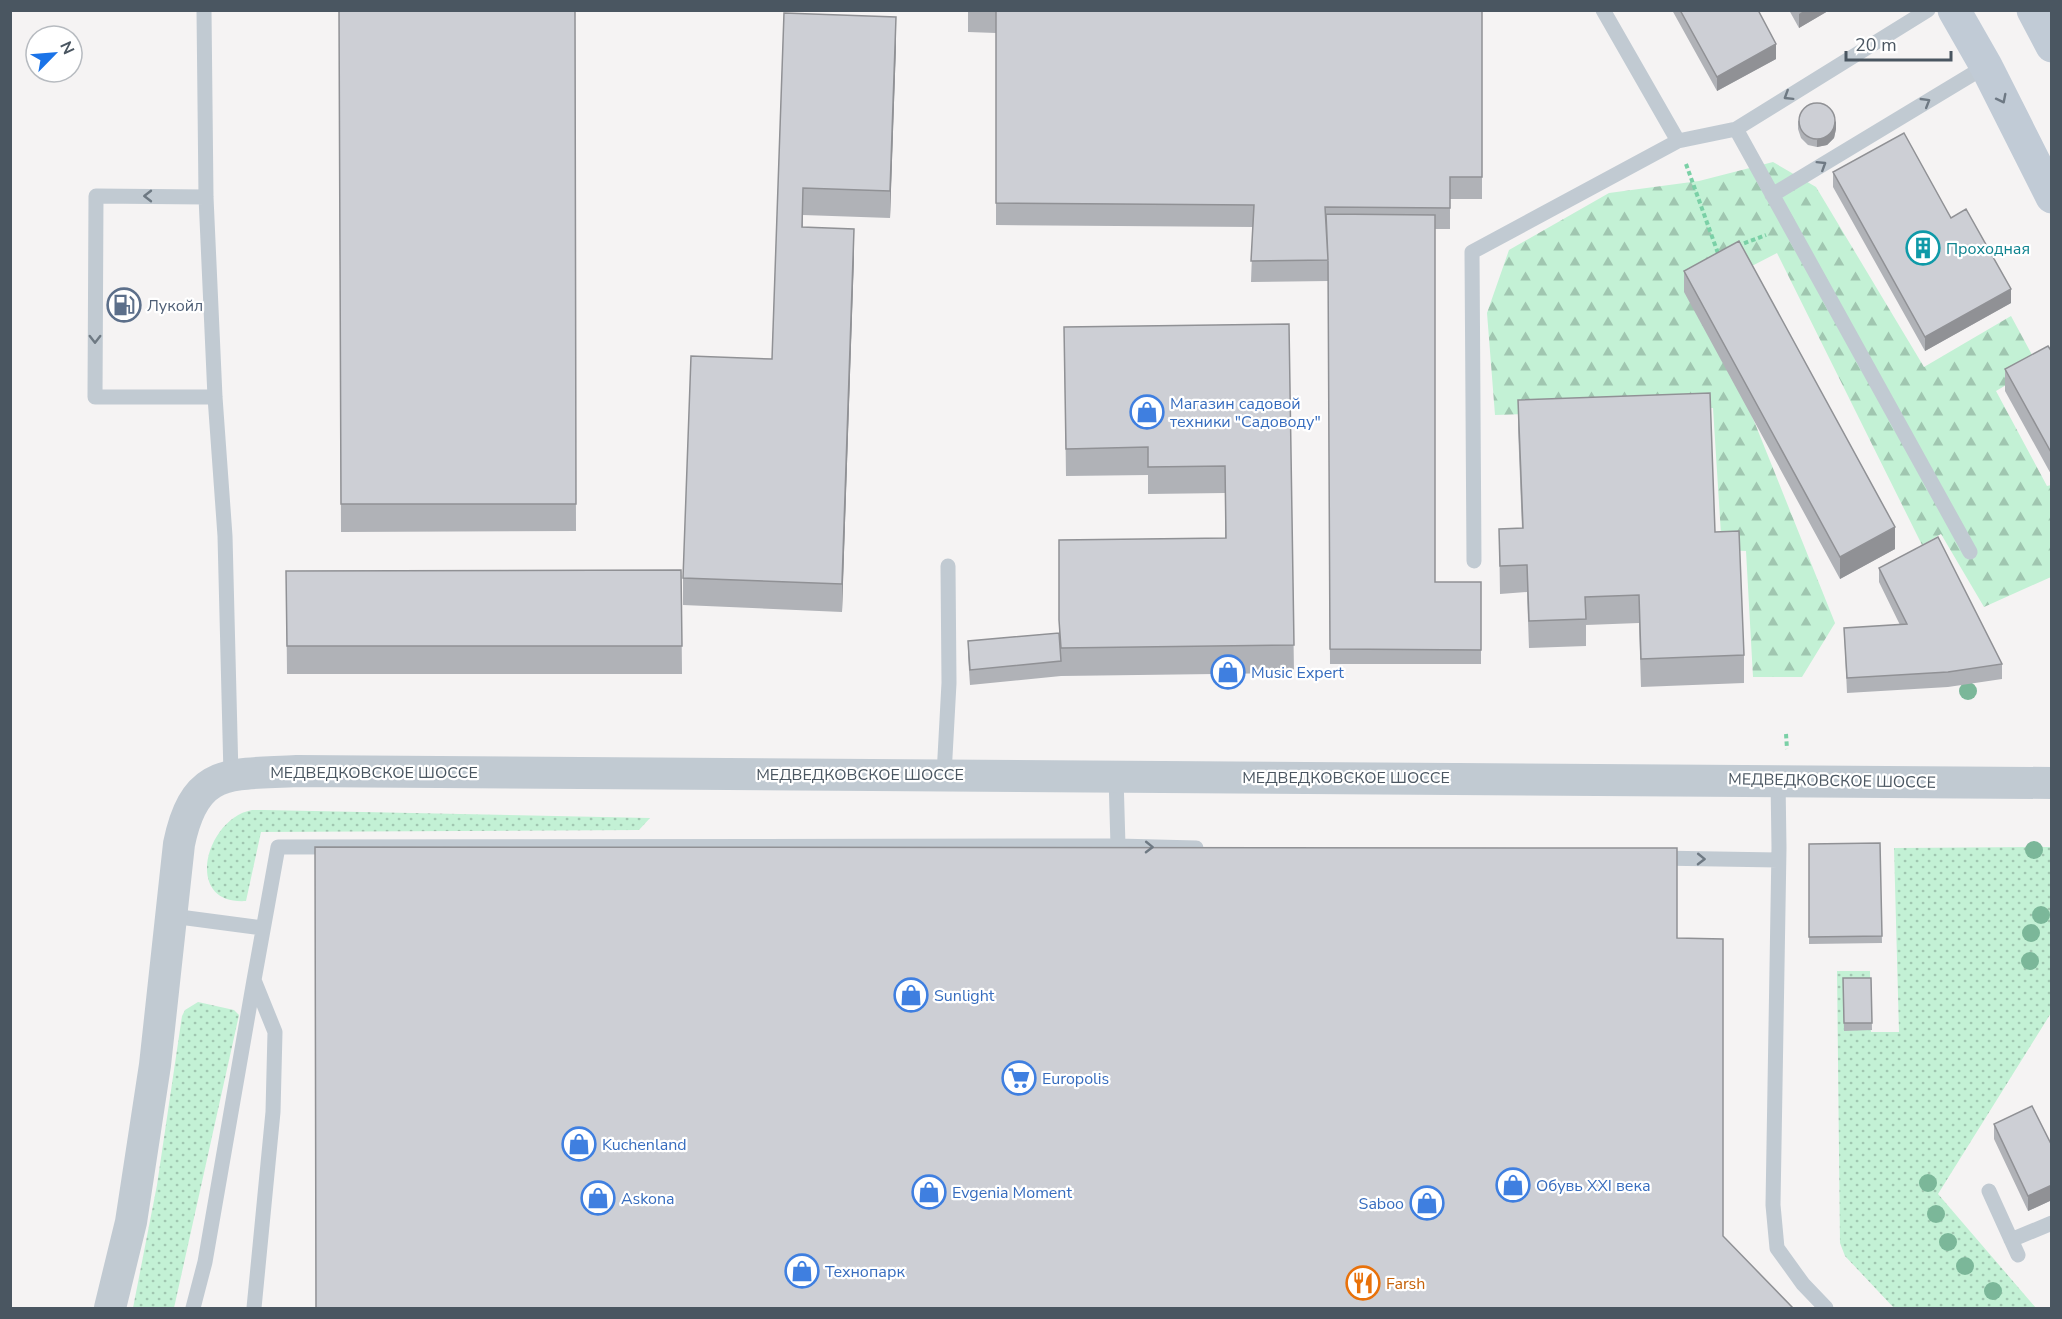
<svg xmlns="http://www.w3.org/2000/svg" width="2062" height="1319" font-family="'Nunito Sans',sans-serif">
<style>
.grass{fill:url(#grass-dots)}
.forest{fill:url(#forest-firs)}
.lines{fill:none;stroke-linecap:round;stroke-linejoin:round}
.path{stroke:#7ad0a6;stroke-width:4;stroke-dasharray:4.5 3;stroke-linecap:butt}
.lane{stroke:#c1cad2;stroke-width:15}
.street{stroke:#c1cad2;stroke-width:32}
.secondary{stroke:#c1cbd6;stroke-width:33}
.tree{fill:#7bb799}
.wall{fill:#b0b2b7}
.shaded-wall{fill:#909195}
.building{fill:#cdcfd5;stroke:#909195;stroke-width:1.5}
.oneway{stroke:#6e7983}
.oneway2{stroke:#6e7984}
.labels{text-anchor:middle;stroke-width:4.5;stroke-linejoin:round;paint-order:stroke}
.culture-label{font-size:16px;fill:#0d838f;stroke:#fff;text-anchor:start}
.service-label{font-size:16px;fill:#4e5e75;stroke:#fff;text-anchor:start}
.shop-label{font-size:16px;fill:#366cbe;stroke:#fff;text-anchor:start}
.street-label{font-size:16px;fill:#4a5661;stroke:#fff}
.food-label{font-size:16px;fill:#c56008;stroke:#fff;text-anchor:start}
</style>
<defs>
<pattern id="grass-dots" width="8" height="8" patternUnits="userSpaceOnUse" patternTransform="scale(1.5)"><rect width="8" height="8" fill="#c3f1d5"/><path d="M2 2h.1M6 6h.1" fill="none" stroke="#a0c6b0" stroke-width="1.8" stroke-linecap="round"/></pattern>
<pattern id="forest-firs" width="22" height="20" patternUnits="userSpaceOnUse" patternTransform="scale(1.5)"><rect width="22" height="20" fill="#c3f1d5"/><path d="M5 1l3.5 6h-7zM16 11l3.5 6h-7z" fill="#a0c6b0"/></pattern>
</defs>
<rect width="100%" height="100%" fill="#f5f3f3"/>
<path class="grass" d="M 252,810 L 264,810 L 650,818 L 639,830 L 261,832 L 246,901 C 182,905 206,818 252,810 Z
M 2051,847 L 2051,1013 L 1938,1194 L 2036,1308 L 1894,1308 L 1845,1256 L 1840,1243 L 1837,971 L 1870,971 L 1871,1032 L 1899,1032 L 1894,848 Z
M 198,1002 L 234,1010 L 239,1015 L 174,1308 L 133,1308 L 157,1185 L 182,1016 L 185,1010 Z"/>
<path class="forest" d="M 1773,162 L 1816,187 L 1924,367 L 2011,316 L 2038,366 L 1996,391 L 2047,486 L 2051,485 L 2051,577 L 1984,607 L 1941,534 L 1922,545 L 1777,253 L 1694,296 L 1754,421 L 1835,623 L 1802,677 L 1753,677 L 1746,551 L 1722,550 L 1713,408 L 1495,415 L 1487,313 L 1509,250 L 1609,193 L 1699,181 Z"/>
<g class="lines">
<path class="path" d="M 1686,164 L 1719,256
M 1737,246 L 1766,235
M 1786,734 L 1787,749"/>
<path class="lane" d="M 204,10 L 206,197 L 215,397 L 225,536 L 231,775
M 1603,10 L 1678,141 L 1736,129 L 1928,10
M 1736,129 L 1970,552
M 1772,195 L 1986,66
M 206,197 L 96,196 L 95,397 L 215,397
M 1474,561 L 1472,252 L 1678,141
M 944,775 L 949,683 L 948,566
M 1116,776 L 1118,846 L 1196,848
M 1778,779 L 1779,848 L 1773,1205 L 1777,1248 L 1803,1284 L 1826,1308
M 1657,858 L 1778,860
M 172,916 L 263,928
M 1989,1191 L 2018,1255
M 2011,1240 L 2052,1223
M 193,1308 L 205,1262 L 254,980
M 254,1308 L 273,1112 L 275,1032 L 254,980 L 278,847 L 1118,846 L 1118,867"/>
<path class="street" d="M 110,1308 L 131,1222 L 155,1065 L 179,844 C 195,766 230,775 297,771 L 2052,783"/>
<path class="secondary" d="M 1954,10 L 1986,66 L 2052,197
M 2033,10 L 2052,46"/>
</g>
<g class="tree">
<circle cx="1968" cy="691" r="9"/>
<circle cx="2034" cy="850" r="9"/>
<circle cx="2041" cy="915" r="9"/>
<circle cx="2031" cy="933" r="9"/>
<circle cx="2030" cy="961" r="9"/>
<circle cx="1928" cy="1183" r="9"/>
<circle cx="1936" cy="1214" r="9"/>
<circle cx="1948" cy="1242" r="9"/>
<circle cx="1965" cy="1266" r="9"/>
<circle cx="1993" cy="1291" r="9"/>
</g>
<path class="wall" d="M 339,10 L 575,10 L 576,531 L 341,532 Z
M 663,10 L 752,10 L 752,11 L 663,12 Z
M 968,10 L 1482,10 L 1482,199 L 1450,199 L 1450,229 L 1435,229 L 1435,582 L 1481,582 L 1481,664 L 1330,664 L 1328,281 L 1251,282 L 1253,227 L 996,225 L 996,33 L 968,32 Z
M 1672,10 L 1758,10 L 1776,59 L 1717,91 Z
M 1789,10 L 1828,10 L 1828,11 L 1799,28 Z
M 784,13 L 896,45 L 890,218 L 803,215 L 803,227 L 854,256 L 842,612 L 683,605 L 683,578 L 772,359 Z
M 1798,121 L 1836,129 L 1834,138 L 1827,145 L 1817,147 L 1808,145 L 1801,138 L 1798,129 Z
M 1833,172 L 1951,218 L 2011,303 L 1925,351 L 1833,187 Z
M 1684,271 L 1895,549 L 1840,579 L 1684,292 Z
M 1289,324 L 1294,673 L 1061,676 L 970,685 L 968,656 L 968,641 L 1059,633 L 1059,540 L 1225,538 L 1225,493 L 1148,494 L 1148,475 L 1066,476 L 1064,327 Z
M 2052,352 L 2052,476 L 2005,391 L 2005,369 Z
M 1518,400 L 1715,532 L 1744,655 L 1744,683 L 1641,687 L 1639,623 L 1586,625 L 1586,646 L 1529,648 L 1527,592 L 1500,594 L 1499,529 L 1522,529 L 1518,428 Z
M 1879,568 L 2002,664 L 2002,679 L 1948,687 L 1847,693 L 1844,628 L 1900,625 L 1879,582 Z
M 681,570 L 682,674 L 287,674 L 286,571 Z
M 1880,843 L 1882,943 L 1809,944 L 1809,844 Z
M 1843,978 L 1871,978 L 1872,1030 L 1844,1031 Z
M 1994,1124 L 2052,1146 L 2052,1200 L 2028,1211 L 1994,1139 Z"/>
<path class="shaded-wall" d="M 1805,10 L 1828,10 L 1828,11 L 1799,28 L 1799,14 Z
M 896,17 L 896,45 L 890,218 L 890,191 Z
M 1776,44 L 1776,59 L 1717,91 L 1717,77 Z
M 1836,121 L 1836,129 L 1834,138 L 1827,145 L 1817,147 L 1817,140 Z
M 854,229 L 854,256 L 842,612 L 842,584 Z
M 2011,289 L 2011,303 L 1925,351 L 1925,337 Z
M 1895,527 L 1895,549 L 1840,579 L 1840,557 Z
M 2052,1185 L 2052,1200 L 2028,1211 L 2028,1196 Z"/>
<path class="building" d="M 339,10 L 575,10 L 576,504 L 341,504 Z
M 968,10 L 1482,10 L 1482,177 L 1450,177 L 1450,208 L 1325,207 L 1328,260 L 1251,261 L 1254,205 L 996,203 L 996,11 Z
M 1680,10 L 1758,10 L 1776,44 L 1717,77 Z
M 784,13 L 896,17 L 890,191 L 803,188 L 802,227 L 854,229 L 842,584 L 683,578 L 691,356 L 772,359 Z
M1799 121a18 18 0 1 1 36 0a18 18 0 1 1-36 0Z
M 1904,133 L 1951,218 L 1966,209 L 2011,289 L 1925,337 L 1833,172 Z
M 1326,214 L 1435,215 L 1435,582 L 1481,582 L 1481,650 L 1330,649 L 1328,260 Z
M 1739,241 L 1895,527 L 1840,557 L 1684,271 Z
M 1289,324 L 1294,645 L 1061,648 L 1059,620 L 1059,540 L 1226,538 L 1225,466 L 1148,467 L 1148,447 L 1066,449 L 1064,327 Z
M 2048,346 L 2052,352 L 2052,454 L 2005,369 Z
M 1710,393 L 1715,532 L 1739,531 L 1744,655 L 1641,659 L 1639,595 L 1585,597 L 1586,619 L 1529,621 L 1527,565 L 1500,566 L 1499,529 L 1523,528 L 1518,400 Z
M 1938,537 L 2002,664 L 1948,672 L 1847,678 L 1844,628 L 1907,624 L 1879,568 Z
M 681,570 L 682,646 L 287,646 L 286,571 Z
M 1059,633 L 1061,661 L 970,670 L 968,641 Z
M 1880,843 L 1882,936 L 1809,937 L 1809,844 Z
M 315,847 L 1677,848 L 1677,938 L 1723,939 L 1723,1236 L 1793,1308 L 316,1308 Z
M 1843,978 L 1871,978 L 1872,1023 L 1844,1023 Z
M 2032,1106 L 2052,1146 L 2052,1185 L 2028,1196 L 1994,1124 Z"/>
<defs><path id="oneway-chevron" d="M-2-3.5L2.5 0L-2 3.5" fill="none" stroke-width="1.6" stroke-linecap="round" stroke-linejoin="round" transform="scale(1.5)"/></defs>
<g class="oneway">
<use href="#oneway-chevron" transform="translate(1788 96) rotate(148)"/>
<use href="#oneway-chevron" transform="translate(1926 102) rotate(-31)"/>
<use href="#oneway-chevron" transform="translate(1822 165) rotate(-32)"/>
<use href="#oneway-chevron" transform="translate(148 196) rotate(-180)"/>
<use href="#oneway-chevron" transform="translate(95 339) rotate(90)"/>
<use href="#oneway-chevron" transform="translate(1149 847) rotate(1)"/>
<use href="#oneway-chevron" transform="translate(1701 859) rotate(1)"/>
</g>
<use class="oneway2" href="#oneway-chevron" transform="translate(2002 99) rotate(63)"/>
<defs>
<g id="building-ring" transform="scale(1.725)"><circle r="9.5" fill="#fff" stroke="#0f9aa8" stroke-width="1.5"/><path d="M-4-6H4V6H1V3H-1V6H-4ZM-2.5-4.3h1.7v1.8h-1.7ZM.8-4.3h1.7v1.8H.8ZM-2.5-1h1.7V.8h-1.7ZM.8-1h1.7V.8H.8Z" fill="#0f9aa8"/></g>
<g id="fuel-ring" transform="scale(1.725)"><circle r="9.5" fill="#fff" stroke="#5c6f8a" stroke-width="1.5"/><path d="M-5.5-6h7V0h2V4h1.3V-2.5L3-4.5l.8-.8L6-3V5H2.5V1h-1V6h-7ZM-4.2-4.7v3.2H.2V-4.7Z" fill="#5c6f8a"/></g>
<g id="shop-ring" transform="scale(1.725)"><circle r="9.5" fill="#fff" stroke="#3f7fe0" stroke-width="1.5"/><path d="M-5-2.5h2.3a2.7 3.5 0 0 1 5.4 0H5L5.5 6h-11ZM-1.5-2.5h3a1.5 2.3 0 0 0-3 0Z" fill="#3f7fe0"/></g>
<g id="supermarket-ring" transform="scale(1.725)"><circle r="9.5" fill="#fff" stroke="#3f7fe0" stroke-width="1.5"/><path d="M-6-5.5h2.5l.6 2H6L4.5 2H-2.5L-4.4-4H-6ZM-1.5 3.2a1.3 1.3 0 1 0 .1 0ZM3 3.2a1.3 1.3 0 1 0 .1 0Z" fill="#3f7fe0"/></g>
<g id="restaurant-ring" transform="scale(1.725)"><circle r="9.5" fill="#fff" stroke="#e8710a" stroke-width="1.5"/><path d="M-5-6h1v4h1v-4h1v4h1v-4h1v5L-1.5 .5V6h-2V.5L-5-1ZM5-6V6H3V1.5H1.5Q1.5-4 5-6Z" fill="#e8710a"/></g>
</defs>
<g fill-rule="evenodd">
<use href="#building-ring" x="1923" y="248"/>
<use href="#fuel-ring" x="124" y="305"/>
<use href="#shop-ring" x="1147" y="412"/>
<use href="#shop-ring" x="1228" y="672"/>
<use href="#shop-ring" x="911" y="995"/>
<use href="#supermarket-ring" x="1019" y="1078"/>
<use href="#shop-ring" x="579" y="1144"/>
<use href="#shop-ring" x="1513" y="1185"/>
<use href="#shop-ring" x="929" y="1192"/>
<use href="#shop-ring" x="598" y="1198"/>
<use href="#shop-ring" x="1427" y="1203"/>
<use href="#shop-ring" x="802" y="1271"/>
<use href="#restaurant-ring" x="1363" y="1283"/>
</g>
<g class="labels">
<g class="culture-label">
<text x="1946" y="254">Проходная</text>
</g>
<g class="service-label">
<text x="147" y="311">Лукойл</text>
</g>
<g class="shop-label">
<text x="1170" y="409">Магазин садовой<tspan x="1170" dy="18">техники "Садоводу"</tspan></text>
<text x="1251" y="678">Music Expert</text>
<text x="934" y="1001">Sunlight</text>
<text x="1042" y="1084">Europolis</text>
<text x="602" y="1150">Kuchenland</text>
<text x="1536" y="1191">Обувь XXI века</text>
<text x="952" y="1198">Evgenia Moment</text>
<text x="621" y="1204">Askona</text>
<text x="1404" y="1209" text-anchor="end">Saboo</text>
<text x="825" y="1277">Технопарк</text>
</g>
<g class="street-label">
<text x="374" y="778">МЕДВЕДКОВСКОЕ ШОССЕ</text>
<text x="860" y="780">МЕДВЕДКОВСКОЕ ШОССЕ</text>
<text x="1346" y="783">МЕДВЕДКОВСКОЕ ШОССЕ</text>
<text transform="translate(1832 780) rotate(1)" y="6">МЕДВЕДКОВСКОЕ ШОССЕ</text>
</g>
<g class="food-label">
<text x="1386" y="1289">Farsh</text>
</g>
</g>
<rect width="2062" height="1319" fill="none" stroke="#4a5661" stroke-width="24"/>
<g transform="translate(54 54) rotate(65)"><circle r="28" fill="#ffffff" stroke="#b7bbc0" stroke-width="1.5"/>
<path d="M0-4.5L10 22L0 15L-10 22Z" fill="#1a73e8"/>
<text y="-9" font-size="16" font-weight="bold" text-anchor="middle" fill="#4a5661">N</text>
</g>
<path d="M1846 51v9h105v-9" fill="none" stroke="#4a5661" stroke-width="3"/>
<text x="1855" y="51" font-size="18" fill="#4a5661" stroke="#ffffff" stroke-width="4.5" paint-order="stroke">20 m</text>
</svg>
